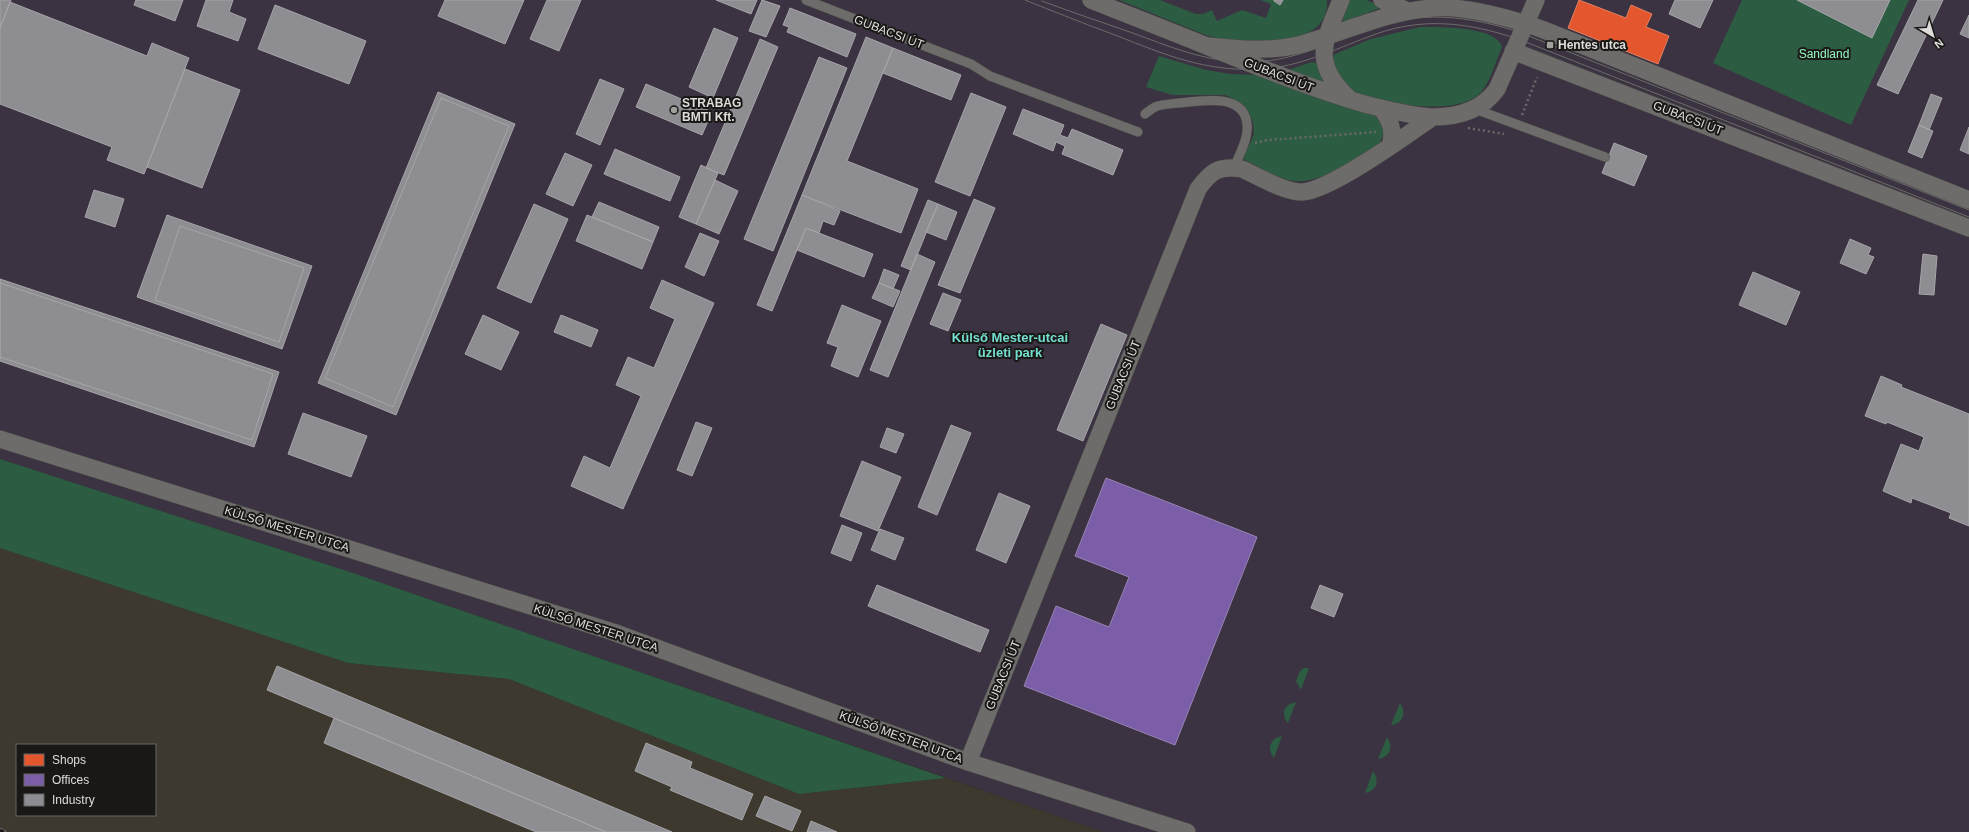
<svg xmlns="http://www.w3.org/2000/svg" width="1969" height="832" font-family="Helvetica,sans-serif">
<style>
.industrial{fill:#3b3341}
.built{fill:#3d392f;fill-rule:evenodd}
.green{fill:#2c5c42}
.shops{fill:#e4572e;stroke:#e27f62}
.offices{fill:#7b5ea7;stroke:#9984b6}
.industry{fill:#8d8d92;stroke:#a6a5a8}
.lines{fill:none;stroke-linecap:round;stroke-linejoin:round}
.service-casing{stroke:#4c4b48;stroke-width:10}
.minor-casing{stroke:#4c4b48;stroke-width:18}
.path{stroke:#6b6a68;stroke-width:2.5;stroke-dasharray:2 3;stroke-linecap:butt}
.service{stroke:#6d6c6a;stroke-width:9}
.minor{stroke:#6d6c6a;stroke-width:17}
.tram{stroke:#6d6b69;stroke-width:1}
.rail-casing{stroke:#6d6b69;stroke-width:4.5}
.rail{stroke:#191816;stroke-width:3;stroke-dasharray:9;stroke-linecap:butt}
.poi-dot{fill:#a2a09d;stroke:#191816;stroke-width:1.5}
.labels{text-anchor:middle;stroke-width:4;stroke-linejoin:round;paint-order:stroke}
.street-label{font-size:12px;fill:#dfddda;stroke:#191816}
.poi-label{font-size:12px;font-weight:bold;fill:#dfddda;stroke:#191816;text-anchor:start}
.park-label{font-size:12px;fill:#94f8c1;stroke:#191816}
.neighbourhood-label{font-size:13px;font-weight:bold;fill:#75ded0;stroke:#191816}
</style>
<rect width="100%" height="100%" fill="#312f2c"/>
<path class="industrial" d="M 0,0 L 1969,0 L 1969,832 L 1104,832 L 350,572 L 0,459 Z"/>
<path class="built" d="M 0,548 L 348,663 L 509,679 L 799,794 L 946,778 L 1104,832 L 0,832 ZM 17,745 L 155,745 L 155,815 L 17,815 Z"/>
<path class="green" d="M 1119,0 L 1160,0 L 1196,14 L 1203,14 L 1212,10 L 1217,21 L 1242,10 L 1266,18 L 1271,4 L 1260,0 L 1327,0 C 1330,53 1241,44 1208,36 Z
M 1347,0 L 1366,0 L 1379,5 L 1380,8 L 1344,22 L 1342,19 Z
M 1742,0 L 1909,0 L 1851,125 L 1713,63 Z
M 1420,27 C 1438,27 1497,26 1502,47 C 1495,62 1490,86 1477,96 C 1452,116 1374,104 1349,88 C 1343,84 1340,77 1336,71 C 1333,64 1331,61 1335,54 L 1371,39 Z
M 1159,56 L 1206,70 L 1230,74 L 1262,75 L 1372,113 C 1383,122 1388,132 1378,145 C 1354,159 1317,188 1288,180 C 1273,176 1258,166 1243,159 L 1254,134 L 1253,123 L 1249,112 L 1240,102 L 1225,95 L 1172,95 L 1146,87 Z
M 1312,62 L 1316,63 L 1328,85 L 1288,70 Z
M 0,459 L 350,572 L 946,778 L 799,794 L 509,679 L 348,663 L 0,548 Z
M 1304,668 L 1309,668 L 1301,690 L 1296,681 L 1300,671 Z
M 1296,702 L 1288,723 C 1280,714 1284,704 1296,702 Z
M 1400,703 C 1407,713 1403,723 1391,725 Z
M 1282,736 L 1274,758 C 1266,748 1271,738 1282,736 Z
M 1387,737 C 1394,747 1390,757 1378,759 Z
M 1373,771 C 1380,781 1377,791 1365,793 Z"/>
<path class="shops" d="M 1579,0 L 1626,18 L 1631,5 L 1652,14 L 1646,27 L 1669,36 L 1658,64 L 1568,28 Z"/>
<path class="offices" d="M 1106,478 L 1257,537 L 1175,745 L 1024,686 L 1056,606 L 1109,627 L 1129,577 L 1075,556 Z"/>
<path class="industry" d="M 0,0 L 11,0 L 0,28 Z
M 136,0 L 183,0 L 175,21 L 134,5 Z
M 206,0 L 233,0 L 229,12 L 246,19 L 238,41 L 197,26 Z
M 445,0 L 524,0 L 505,44 L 438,16 Z
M 547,0 L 581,0 L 559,51 L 530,39 Z
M 716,0 L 757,0 L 751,14 Z
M 762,0 L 780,6 L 766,37 L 749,31 Z
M 1274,0 L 1283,0 L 1280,5 L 1274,1 Z
M 1675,0 L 1713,0 L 1700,28 L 1669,14 Z
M 1797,0 L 1890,0 L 1872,38 Z
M 1918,0 L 1943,0 L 1898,94 L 1877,85 Z
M 10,2 L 147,56 L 152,43 L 189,58 L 144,174 L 107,160 L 112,147 L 0,104 L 0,28 Z
M 275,5 L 366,41 L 349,84 L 258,49 Z
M 790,8 L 856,34 L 847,57 L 787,32 L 789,27 L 783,25 Z
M 1969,15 L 1969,38 L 1960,34 Z
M 714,28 L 738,38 L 713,98 L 689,87 Z
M 866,37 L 893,48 L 847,161 L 918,189 L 901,233 L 802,195 Z
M 760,39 L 778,47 L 724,175 L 706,168 Z
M 893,48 L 961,75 L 951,100 L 883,73 Z
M 819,57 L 847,68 L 773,251 L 744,239 Z
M 185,69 L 240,90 L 202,188 L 147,167 Z
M 600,79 L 624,89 L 600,145 L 576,134 Z
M 646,84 L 712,112 L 702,135 L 636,107 Z
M 438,92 L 515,124 L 396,415 L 318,383 Z
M 971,93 L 1006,107 L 970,196 L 935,182 Z
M 1931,94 L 1942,98 L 1929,130 L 1919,125 Z
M 441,98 L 509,126 L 393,407 L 325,378 Z
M 1023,109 L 1064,125 L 1060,135 L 1068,138 L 1072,129 L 1123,150 L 1113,175 L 1062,154 L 1065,146 L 1056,142 L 1053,151 L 1013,134 Z
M 1919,125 L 1933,131 L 1922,158 L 1908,152 Z
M 1969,127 L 1969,154 L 1960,150 Z
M 1614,143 L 1647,156 L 1634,186 L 1602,173 Z
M 615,149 L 680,177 L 670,201 L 604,174 Z
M 565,153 L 592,165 L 573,206 L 546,194 Z
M 701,165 L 718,173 L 696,224 L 679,217 Z
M 715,180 L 738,191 L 719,234 L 696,224 Z
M 94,190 L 124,199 L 115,227 L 85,217 Z
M 802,195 L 840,211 L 834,225 L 823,221 L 819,233 L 806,228 L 772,311 L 757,305 Z
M 974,199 L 995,208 L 960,293 L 938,285 Z
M 928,200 L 938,204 L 911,270 L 901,266 Z
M 599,202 L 659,227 L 653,242 L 592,217 Z
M 534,204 L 568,219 L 531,303 L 497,288 Z
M 938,204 L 957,212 L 946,240 L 926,232 Z
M 167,215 L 312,266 L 282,349 L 137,297 Z
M 587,215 L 653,242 L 642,269 L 576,241 Z
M 180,226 L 304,268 L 279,342 L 155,300 Z
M 806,228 L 873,254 L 864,277 L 797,250 Z
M 700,233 L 719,241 L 704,276 L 685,267 Z
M 1850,239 L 1871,248 L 1868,255 L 1874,257 L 1866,274 L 1840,263 Z
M 917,254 L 935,262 L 888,377 L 870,370 Z
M 1923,254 L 1937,256 L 1934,295 L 1919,294 Z
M 884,269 L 899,275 L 893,289 L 879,283 Z
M 1753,272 L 1800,292 L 1786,325 L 1739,305 Z
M 0,279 L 279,372 L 254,447 L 0,361 Z
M 662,280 L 714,303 L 623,509 L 571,486 L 584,456 L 610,468 L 641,396 L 616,385 L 628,357 L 654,368 L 675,319 L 650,308 Z
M 0,283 L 273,374 L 252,440 L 0,357 Z
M 879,283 L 900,291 L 893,307 L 872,298 Z
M 943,293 L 961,300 L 948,331 L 930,324 Z
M 842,305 L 881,321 L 858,377 L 831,366 L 838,347 L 827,343 Z
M 483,315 L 519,332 L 501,370 L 465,354 Z
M 561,315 L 598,330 L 591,347 L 554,332 Z
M 1101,324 L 1127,335 L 1083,441 L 1057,430 Z
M 1881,376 L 1902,385 L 1901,387 L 1969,414 L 1969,526 L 1949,518 L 1951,513 L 1912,498 L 1911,503 L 1883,491 L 1901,444 L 1919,451 L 1924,437 L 1887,422 L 1886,424 L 1865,416 Z
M 303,413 L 367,436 L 351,477 L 288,454 Z
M 696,422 L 712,428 L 692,476 L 677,470 Z
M 951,425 L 971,433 L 937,515 L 918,507 Z
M 887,428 L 904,434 L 896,453 L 880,447 Z
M 862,461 L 901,477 L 878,531 L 840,516 Z
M 999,493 L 1030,506 L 1006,563 L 976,550 Z
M 842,525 L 862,533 L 851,561 L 831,553 Z
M 880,529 L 904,538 L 895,560 L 871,550 Z
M 877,585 L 989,630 L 980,652 L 868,606 Z
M 1320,585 L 1343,594 L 1334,617 L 1311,608 Z
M 277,666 L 672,832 L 606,832 L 334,718 L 267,690 Z
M 334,718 L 606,832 L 536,832 L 324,743 Z
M 646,743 L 692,762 L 690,768 L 753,794 L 742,820 L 670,790 L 672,787 L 635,771 Z
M 765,796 L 801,811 L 792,831 L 756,816 Z
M 811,821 L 837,832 L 807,832 Z"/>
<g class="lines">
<g class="service-casing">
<path id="service" d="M 806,0 L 971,64 L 990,76 L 1138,132
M 1475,109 L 1605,157
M 1145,114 C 1148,112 1151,109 1155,107 C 1162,104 1171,104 1179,103 C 1200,101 1244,92 1247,124 C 1249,138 1239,155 1234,168"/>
</g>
<g class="minor-casing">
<path id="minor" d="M 1091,0 C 1136,18 1181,35 1226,54 C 1273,73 1319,91 1368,105 C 1389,110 1411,116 1433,117 C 1458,117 1482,110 1497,89 L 1536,0
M 1341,0 C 1323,43 1311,65 1351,100
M 1382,0 L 1408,11
M 1208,46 C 1237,49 1269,52 1298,45 C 1343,33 1385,12 1432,8 C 1464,5 1514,19 1544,30 L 1969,200
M 1513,51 L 1969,228
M 1381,108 C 1390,120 1395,131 1390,146
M 0,439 L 613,632 L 968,762 L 1187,832
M 968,762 L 1198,189 C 1211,171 1219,165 1242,169 C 1258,176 1284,192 1302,192 C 1330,191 1407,135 1433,117"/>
</g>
<path class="path" d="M 1522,115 L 1537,77
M 1468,128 L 1504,134
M 1255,143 L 1268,140 L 1376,132"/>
<use href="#service" class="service"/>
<use href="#minor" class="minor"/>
<path class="tram" d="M 1025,0 C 1055,12 1085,24 1115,35 C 1166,55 1205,72 1261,69 C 1299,67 1333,50 1368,37 C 1420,16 1467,22 1518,39 L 1969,217
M 1042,1 C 1071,12 1101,22 1130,32 C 1168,46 1206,62 1246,62 C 1289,63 1326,44 1365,30 C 1417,10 1469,15 1521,33 L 1969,210"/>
<g class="rail-casing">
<path id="rail" d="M 0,830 L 4,832"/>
</g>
<use href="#rail" class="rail"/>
</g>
<g class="poi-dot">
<rect x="1546" y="41" width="8" height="8" rx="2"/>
<circle cx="674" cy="110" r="4"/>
</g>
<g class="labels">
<g class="street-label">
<text transform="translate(889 32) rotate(21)" y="4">GUBACSI ÚT</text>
<text transform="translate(1279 75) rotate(21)" y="4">GUBACSI ÚT</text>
<text transform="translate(1688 118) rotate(21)" y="4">GUBACSI ÚT</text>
<text transform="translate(1123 375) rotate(-68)" y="4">GUBACSI ÚT</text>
<text transform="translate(287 529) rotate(17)" y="4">KÜLSŐ MESTER UTCA</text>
<text transform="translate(596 628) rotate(18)" y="4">KÜLSŐ MESTER UTCA</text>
<text transform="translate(1003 675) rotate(-68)" y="4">GUBACSI ÚT</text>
<text transform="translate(901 737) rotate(20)" y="4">KÜLSŐ MESTER UTCA</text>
</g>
<g class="poi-label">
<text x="1558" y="49">Hentes utca</text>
<text x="682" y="107">STRABAG<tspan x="682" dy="14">BMTI Kft.</tspan></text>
</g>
<g class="park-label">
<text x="1824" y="58">Sandland</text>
</g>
<g class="neighbourhood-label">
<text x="1010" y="342">Külső Mester-utcai<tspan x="1010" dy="15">üzleti park</tspan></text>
</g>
</g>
<rect x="16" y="744" width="140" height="72" fill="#191816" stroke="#686764"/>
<rect x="24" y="754" width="20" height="12" fill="#e4572e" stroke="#686764"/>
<text x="52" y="764" font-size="12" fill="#dfddda">Shops</text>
<rect x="24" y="774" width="20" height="12" fill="#7b5ea7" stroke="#686764"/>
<text x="52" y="784" font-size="12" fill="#dfddda">Offices</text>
<rect x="24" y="794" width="20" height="12" fill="#8d8d92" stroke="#686764"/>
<text x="52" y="804" font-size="12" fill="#dfddda">Industry</text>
<g transform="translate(1933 36) rotate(142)" stroke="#191816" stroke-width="3" paint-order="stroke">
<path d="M0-3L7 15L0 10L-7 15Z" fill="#dfddda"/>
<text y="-6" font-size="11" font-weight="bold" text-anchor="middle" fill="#dfddda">N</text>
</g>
</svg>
